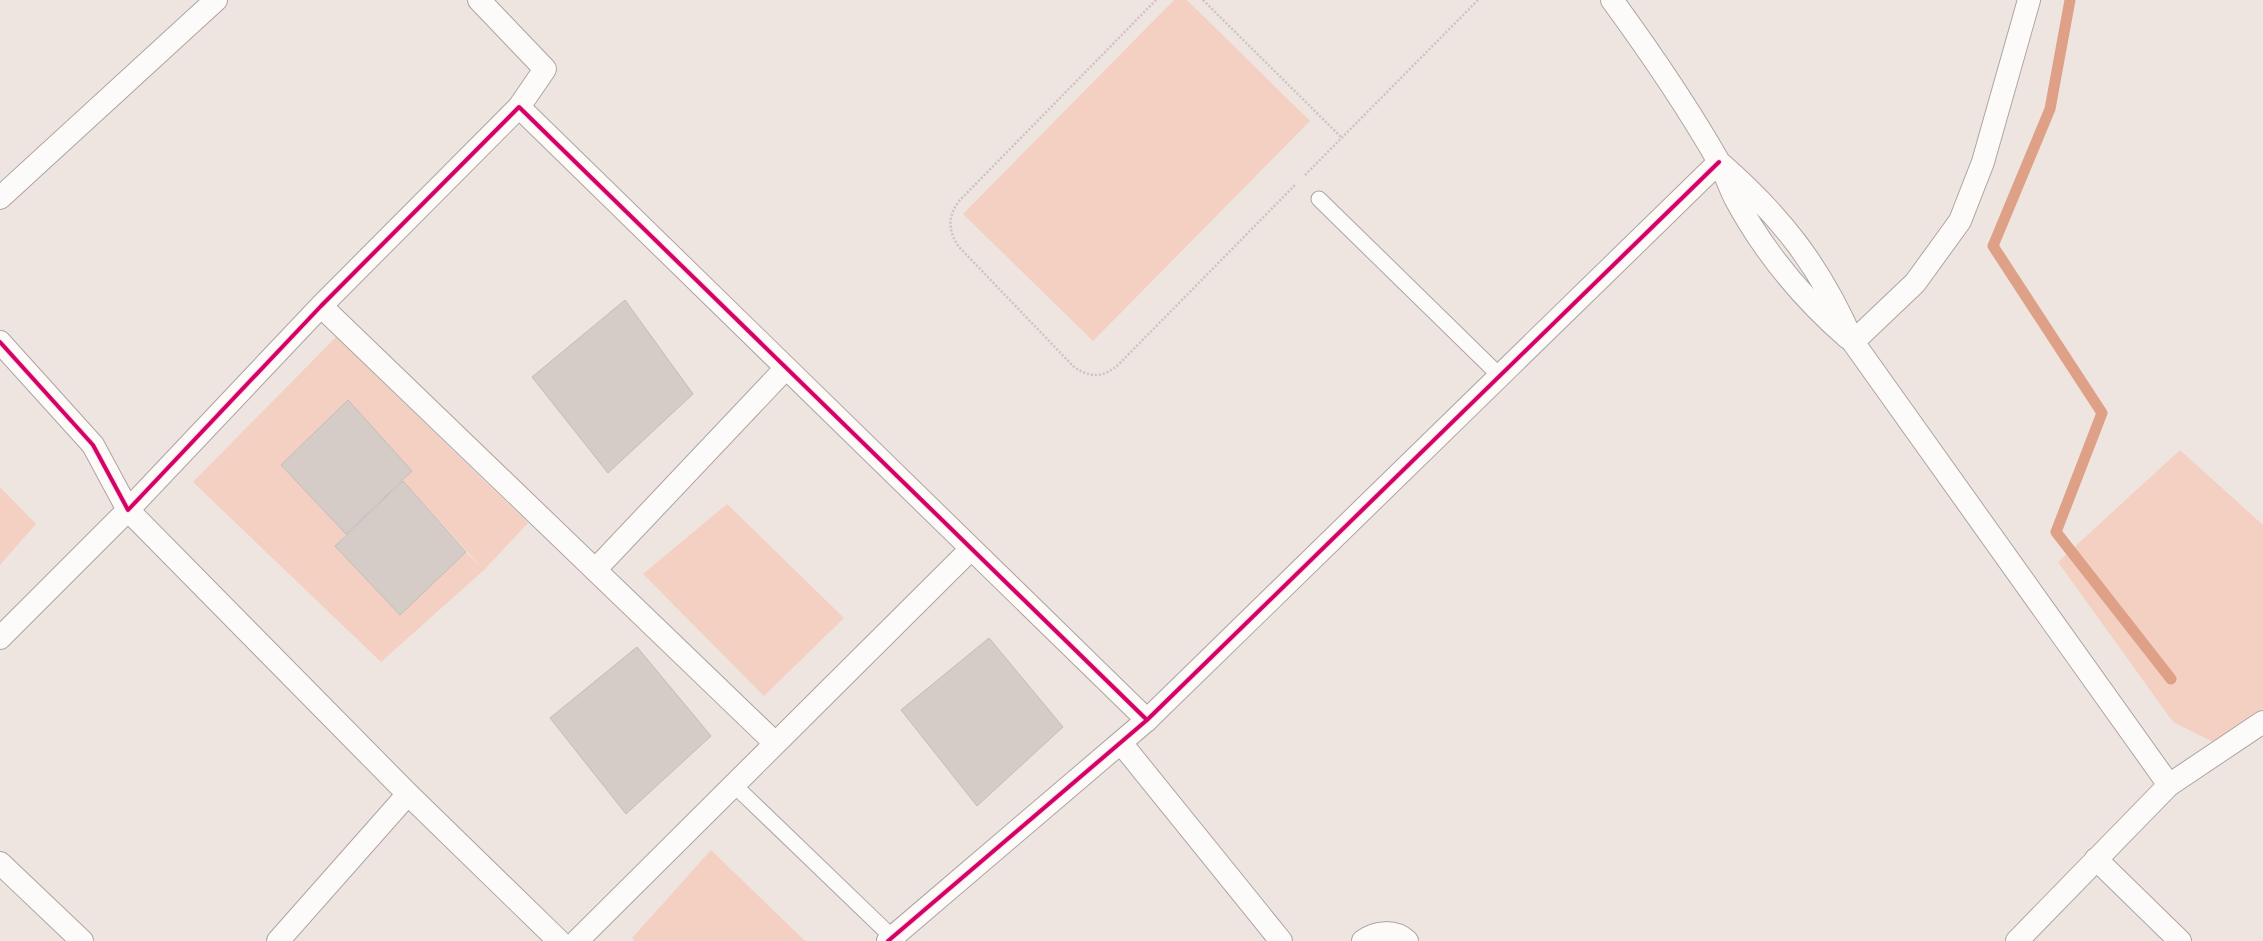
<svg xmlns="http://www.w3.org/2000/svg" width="2263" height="941" font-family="'Source Serif 4',serif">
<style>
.green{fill:#f3d0c1}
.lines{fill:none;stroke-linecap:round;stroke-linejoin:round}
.stream{stroke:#dea187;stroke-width:11}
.building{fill:#d5ccc8;stroke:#c3bbb7}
.service-casing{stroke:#aca4a1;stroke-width:17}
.minor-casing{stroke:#aca4a1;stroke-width:24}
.tertiary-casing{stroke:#aca4a1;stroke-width:24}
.path{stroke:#cac5c3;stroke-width:2.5;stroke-dasharray:2 2;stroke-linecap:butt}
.service{stroke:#fdfbfa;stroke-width:15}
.minor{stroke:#fdfbfa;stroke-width:22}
.tertiary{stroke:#fdfbfa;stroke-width:22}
.cycleway-casing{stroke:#f5e2da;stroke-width:6}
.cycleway{stroke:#d6006c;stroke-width:4}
</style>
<rect width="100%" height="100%" fill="#efe5e0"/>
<path class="green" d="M 1174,0 L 1187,0 L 1310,121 L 1093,341 L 963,214 Z
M 336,337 L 528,523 L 484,570 L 403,481 L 412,471 L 348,400 L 281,465 L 346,534 L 335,546 L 400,615 L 466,552 L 484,570 L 381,662 L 193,482 Z
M 2180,450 L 2263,525 L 2263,708 L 2223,747 L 2173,722 L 2058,562 Z
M 0,487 L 36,524 L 0,565 Z
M 727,504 L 844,618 L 764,696 L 643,574 Z
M 711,850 L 805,941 L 635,941 L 632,938 Z"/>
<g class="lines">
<path class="stream" d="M 2070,0 L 2050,109 L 1993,246 L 2102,413 L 2056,532 L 2171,679"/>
</g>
<path class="building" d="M 625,300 L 693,394 L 608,473 L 532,377 Z
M 348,400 L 412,471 L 346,534 L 281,465 Z
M 403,481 L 466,552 L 400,615 L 335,546 Z
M 989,638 L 1063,727 L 977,806 L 901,710 Z
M 637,647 L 711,736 L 626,814 L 550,718 Z"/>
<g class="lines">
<g class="service-casing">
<path id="service" d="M 1319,199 L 1500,376
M 733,784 L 892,937"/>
</g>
<g class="minor-casing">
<path id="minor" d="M 479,0 L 545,69 L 519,107
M 0,198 L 216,0
M 321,306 L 775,743
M 0,342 L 93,445 L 128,510 L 321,306 L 519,107 L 1147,720
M 1853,342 L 1915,283 L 1960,221 L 1983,162 L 2029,0
M 595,570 L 786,368
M 0,638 L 128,510 L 408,794 L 559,941
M 1121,743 L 1281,941
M 0,863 L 82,941
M 278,941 L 408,794
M 577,941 L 971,549
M 1363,941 C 1376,931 1395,930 1407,941"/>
</g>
<g class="tertiary-casing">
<path id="tertiary" d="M 1612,0 C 1650,52 1687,106 1719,162 C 1725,173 1729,186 1735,198 C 1764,252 1802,298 1848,338
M 1719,162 C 1781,216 1820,266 1853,342 L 2169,785
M 2096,859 L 2180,941
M 888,941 L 1147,720 L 1719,162
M 2017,941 L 2169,785 L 2263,722"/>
</g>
<path class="path" d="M 1156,0 L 960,200 C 947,216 948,231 959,247 L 1074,367 C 1090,378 1104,378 1119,364 L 1295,185
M 1203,0 L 1342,138
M 1305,175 L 1478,0"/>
<use href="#service" class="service"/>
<use href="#minor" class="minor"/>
<use href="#tertiary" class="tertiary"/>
<g class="cycleway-casing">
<path id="cycleway" d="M 0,342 L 93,445 L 128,510 L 321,306 L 519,107 L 1147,720
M 888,941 L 1147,720 L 1719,162"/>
</g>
<use href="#cycleway" class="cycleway"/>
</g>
</svg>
